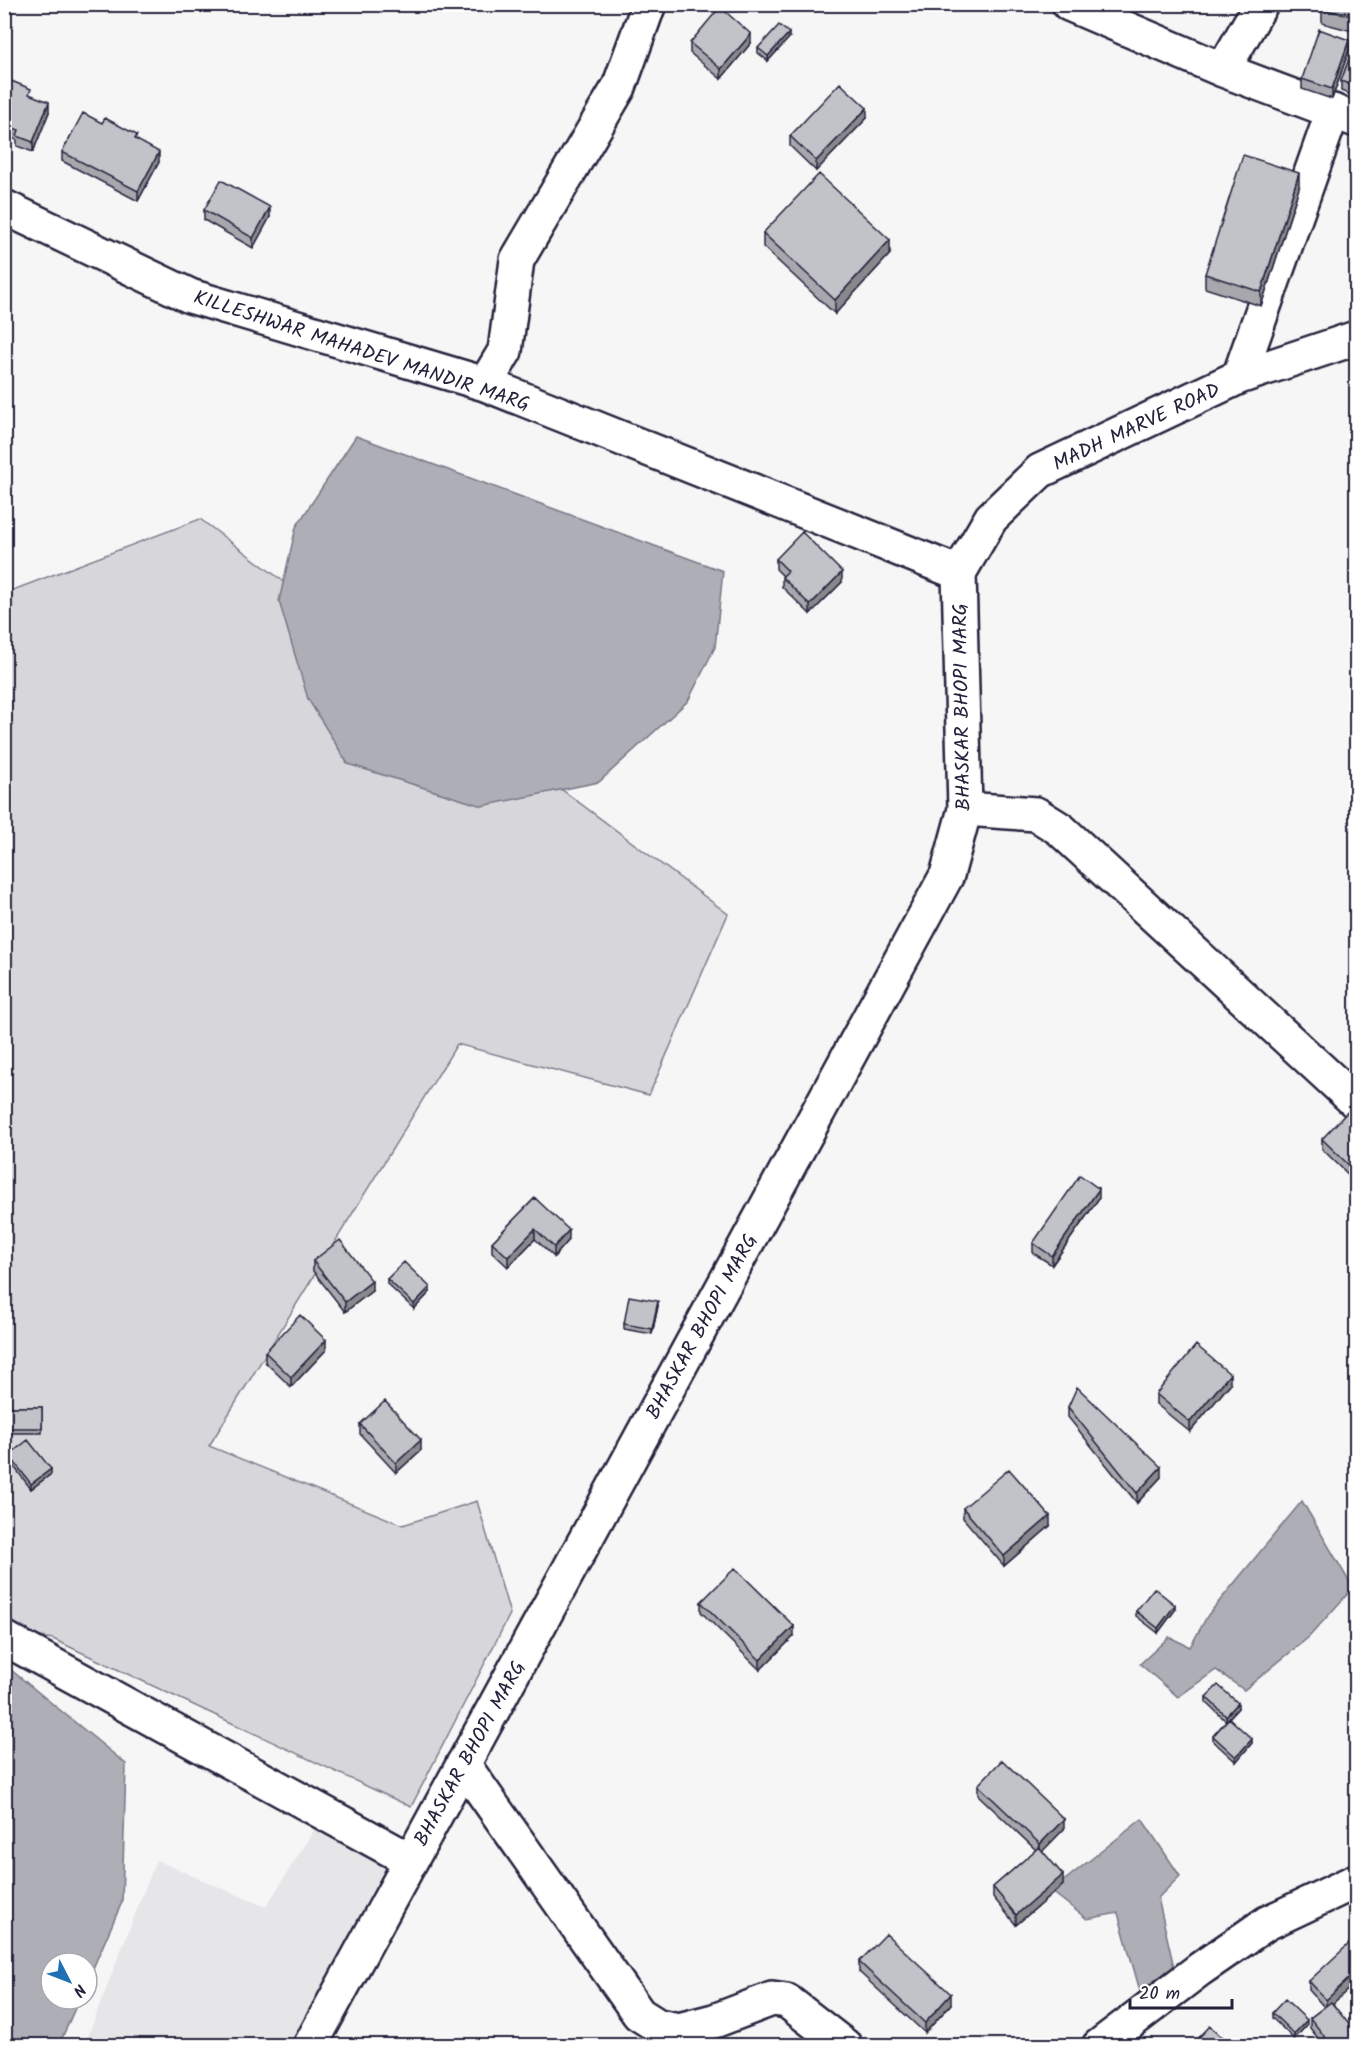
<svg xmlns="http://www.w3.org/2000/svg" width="1361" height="2050" font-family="Kalam,sans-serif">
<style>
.built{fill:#e6e6e9}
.green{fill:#d7d7db;stroke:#7c7c8b;stroke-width:1.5}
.water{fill:#aeaeb7;stroke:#767685;stroke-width:1.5}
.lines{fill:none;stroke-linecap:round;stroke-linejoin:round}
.minor-casing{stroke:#22223b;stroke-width:38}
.minor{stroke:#fff;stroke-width:33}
.wall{fill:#a7a7ad;stroke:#22223b;stroke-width:1.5}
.shaded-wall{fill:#88888d;stroke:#22223b;stroke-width:1.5}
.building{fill:#c2c2c9;stroke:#22223b;stroke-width:1.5}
.labels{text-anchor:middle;stroke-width:4.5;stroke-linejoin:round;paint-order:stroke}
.street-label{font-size:20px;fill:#22223b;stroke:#fff}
</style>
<rect width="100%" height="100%" fill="#f6f6f7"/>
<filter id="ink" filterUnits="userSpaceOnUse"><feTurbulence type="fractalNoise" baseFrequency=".0167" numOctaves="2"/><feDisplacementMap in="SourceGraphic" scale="12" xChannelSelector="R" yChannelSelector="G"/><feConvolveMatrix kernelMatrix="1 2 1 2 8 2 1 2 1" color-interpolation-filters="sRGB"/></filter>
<g filter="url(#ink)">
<path class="built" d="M 315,1828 L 392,1866 L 298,2045 L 84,2046 L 156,1860 L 266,1907 Z"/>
<path class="green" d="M 200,519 L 728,914 L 649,1095 L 457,1044 L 209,1446 L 403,1525 L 477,1501 L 510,1614 L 411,1807 L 53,1639 L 5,1631 L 5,593 Z"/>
<path class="water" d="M 356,436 L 723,571 L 715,647 L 688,701 L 599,782 L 482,806 L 348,764 L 308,699 L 279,601 L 296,527 Z
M 1302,1501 L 1353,1588 L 1309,1637 L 1244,1690 L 1216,1670 L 1178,1697 L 1140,1664 L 1169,1637 L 1190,1647 L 1208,1615 Z
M 5,1665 L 126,1764 L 122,1902 L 87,1982 L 87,1963 L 51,1963 L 51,1999 L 79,1999 L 59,2045 L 5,2045 Z
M 1142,1819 L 1180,1876 L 1158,1898 L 1176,1976 L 1142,1998 L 1118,1913 L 1087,1919 L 1051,1891 Z"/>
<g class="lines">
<g class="minor-casing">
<path id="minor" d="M 1069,4 L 1223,70 L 1356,120
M 1223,70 L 1261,4
M 4,207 L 190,296 L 485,384 L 959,573
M 1239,377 L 1333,111
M 485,384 L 505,351 L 517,260 L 619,87 L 649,4
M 959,573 L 991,518 L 1040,471 L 1239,377 L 1356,338
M 965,809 L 1036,814 L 1060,829 L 1356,1102
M 4,1638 L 410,1860
M 463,1764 L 639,2014 L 658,2026 L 679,2030 L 714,2021 L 772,1999 L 787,2001 L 845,2046
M 310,2046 L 947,875 L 965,809 L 959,573
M 1099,2046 L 1200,1969 L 1267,1923 L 1356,1881"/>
</g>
<use href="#minor" class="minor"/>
</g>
<path class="wall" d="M 1356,4 L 1356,32 L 1322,23 L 1322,9 Z
M 789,38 L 768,61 L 758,53 L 758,48 Z
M 1356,40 L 1356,97 L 1341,91 L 1341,81 Z
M 690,43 L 751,43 L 721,79 L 690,53 Z
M 1349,50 L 1332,99 L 1302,89 L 1302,79 Z
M 4,78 L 31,95 L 49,112 L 33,152 L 17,146 L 17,140 L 4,135 Z
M 867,118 L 816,171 L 790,146 L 790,136 Z
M 137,141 L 159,162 L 138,201 L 62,161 L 62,152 Z
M 1299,188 L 1261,306 L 1205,288 L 1205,274 Z
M 204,210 L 270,217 L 253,248 L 204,220 Z
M 763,233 L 890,254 L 835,314 L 763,247 Z
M 776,559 L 842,582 L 810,614 L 782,587 L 782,577 L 783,576 L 776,569 Z
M 1356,1110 L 1354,1180 L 1322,1149 L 1322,1139 Z
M 535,1198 L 569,1240 L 554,1257 L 535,1239 L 508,1267 L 492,1252 L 492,1242 Z
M 1099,1198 L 1052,1265 L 1033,1253 L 1033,1243 Z
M 313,1261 L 372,1291 L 345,1312 L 313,1271 Z
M 387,1279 L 430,1292 L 414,1309 L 387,1284 Z
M 658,1306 L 652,1334 L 624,1329 L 624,1324 Z
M 326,1350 L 291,1387 L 265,1362 L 265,1352 Z
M 1230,1384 L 1190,1432 L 1156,1404 L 1156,1394 Z
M 4,1407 L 42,1407 L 42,1433 L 4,1433 Z
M 1068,1407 L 1161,1477 L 1137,1503 L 1068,1417 Z
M 360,1424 L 421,1450 L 396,1473 L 360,1434 Z
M 9,1455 L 51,1474 L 31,1489 L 9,1460 Z
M 963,1508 L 1050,1526 L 1004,1566 L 963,1518 Z
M 701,1602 L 794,1636 L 760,1670 L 701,1612 Z
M 1175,1610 L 1158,1633 L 1136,1616 L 1136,1611 Z
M 1356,1651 L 1356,1664 L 1353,1660 L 1353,1655 Z
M 1206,1697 L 1238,1708 L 1229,1718 L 1252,1743 L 1236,1762 L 1213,1741 L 1213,1736 L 1226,1721 L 1206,1702 Z
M 978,1785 L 1064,1829 L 1042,1851 L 1063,1885 L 1016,1925 L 993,1897 L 993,1887 L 1036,1850 L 978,1795 Z
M 859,1962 L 951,2004 L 925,2033 L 859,1972 Z
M 1309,1981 L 1356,1982 L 1333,2003 L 1356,2046 L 1324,2046 L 1310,2028 L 1310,2018 L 1324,2007 L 1309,1990 Z
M 1272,2013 L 1307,2025 L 1294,2039 L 1272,2018 Z"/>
<path class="shaded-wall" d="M 789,33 L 789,38 L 768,61 L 768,56 Z
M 751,34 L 751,43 L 721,79 L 721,69 Z
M 1349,40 L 1349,50 L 1332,99 L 1332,89 Z
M 49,102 L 49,112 L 33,152 L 33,142 Z
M 867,108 L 867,118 L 816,171 L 816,161 Z
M 159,152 L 159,162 L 138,201 L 138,191 Z
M 1299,173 L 1299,188 L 1261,306 L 1261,292 Z
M 270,207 L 270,217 L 253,248 L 253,238 Z
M 890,240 L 890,254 L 835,314 L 835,300 Z
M 842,572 L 842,582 L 810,614 L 810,605 Z
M 1356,1168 L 1356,1177 L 1354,1180 L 1354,1170 Z
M 1099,1189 L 1099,1198 L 1052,1265 L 1052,1256 Z
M 535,1229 L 535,1239 L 508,1267 L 508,1257 Z
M 569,1230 L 569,1240 L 554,1257 L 554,1247 Z
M 372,1281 L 372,1291 L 345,1312 L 345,1302 Z
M 430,1287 L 430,1292 L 414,1309 L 414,1304 Z
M 658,1301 L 658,1306 L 652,1334 L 652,1329 Z
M 326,1340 L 326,1350 L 291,1387 L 291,1377 Z
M 1230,1374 L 1230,1384 L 1190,1432 L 1190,1422 Z
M 421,1440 L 421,1450 L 396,1473 L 396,1463 Z
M 1161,1467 L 1161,1477 L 1137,1503 L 1137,1493 Z
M 51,1469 L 51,1474 L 31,1489 L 31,1484 Z
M 1050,1516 L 1050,1526 L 1004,1566 L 1004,1556 Z
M 1175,1605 L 1175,1610 L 1158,1633 L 1158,1628 Z
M 794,1626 L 794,1636 L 760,1670 L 760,1660 Z
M 1238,1703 L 1238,1708 L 1226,1721 L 1226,1716 Z
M 1252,1739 L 1252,1743 L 1236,1762 L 1236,1757 Z
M 1064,1819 L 1064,1829 L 1040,1854 L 1040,1844 Z
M 1063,1875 L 1063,1885 L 1016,1925 L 1016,1915 Z
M 1356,1972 L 1356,1982 L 1326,2010 L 1326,2000 Z
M 951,1994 L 951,2004 L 925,2033 L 925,2023 Z
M 1307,2020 L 1307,2025 L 1294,2039 L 1294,2034 Z
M 1222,2037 L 1222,2042 L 1219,2046 L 1214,2046 Z"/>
<path class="building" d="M 1324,4 L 1356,4 L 1356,17 L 1322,9 Z
M 720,7 L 751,34 L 721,69 L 690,43 Z
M 779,25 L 789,33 L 768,56 L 758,48 Z
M 1319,29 L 1349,40 L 1332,89 L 1302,79 Z
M 1356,40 L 1356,87 L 1341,81 Z
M 4,78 L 31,89 L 29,94 L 49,102 L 33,142 L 17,136 L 19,130 L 4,125 Z
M 840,83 L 867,108 L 816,161 L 790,136 Z
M 83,113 L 102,123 L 105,118 L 137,135 L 135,139 L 159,152 L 138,191 L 62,152 Z
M 1243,155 L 1299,173 L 1261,292 L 1205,274 Z
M 819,174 L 890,240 L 835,300 L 763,233 Z
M 221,180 L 270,207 L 253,238 L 204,210 Z
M 802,532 L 842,572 L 810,605 L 782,577 L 788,571 L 776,559 Z
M 1353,1106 L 1356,1110 L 1356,1168 L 1354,1170 L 1322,1139 Z
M 1080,1175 L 1099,1189 L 1052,1256 L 1033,1243 Z
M 535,1198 L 569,1230 L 554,1247 L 535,1229 L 508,1257 L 492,1242 Z
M 340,1240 L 372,1281 L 345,1302 L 313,1261 Z
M 404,1262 L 430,1287 L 414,1304 L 387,1279 Z
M 629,1296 L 658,1301 L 652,1329 L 624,1324 Z
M 300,1315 L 326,1340 L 291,1377 L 265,1352 Z
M 1196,1345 L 1230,1374 L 1190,1422 L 1156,1394 Z
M 1077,1387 L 1161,1467 L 1137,1493 L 1068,1407 Z
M 385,1401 L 421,1440 L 396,1463 L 360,1424 Z
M 4,1407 L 42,1407 L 42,1428 L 4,1428 Z
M 28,1440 L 51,1469 L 31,1484 L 9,1455 Z
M 1009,1469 L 1050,1516 L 1004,1556 L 963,1508 Z
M 735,1568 L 794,1626 L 760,1660 L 701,1602 Z
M 1154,1588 L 1175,1605 L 1158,1628 L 1136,1611 Z
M 1356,1651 L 1356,1659 L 1353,1655 Z
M 1218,1685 L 1238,1703 L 1226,1716 L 1206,1697 Z
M 1229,1718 L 1252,1739 L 1236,1757 L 1213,1736 Z
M 1002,1760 L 1064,1819 L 1040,1844 L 978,1785 Z
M 1039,1847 L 1063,1875 L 1016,1915 L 993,1887 Z
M 886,1934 L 951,1994 L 925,2023 L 859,1962 Z
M 1352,1941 L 1356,1946 L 1356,1972 L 1326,2000 L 1309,1981 Z
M 1285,1999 L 1307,2020 L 1294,2034 L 1272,2013 Z
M 1331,2002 L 1356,2033 L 1356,2046 L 1332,2046 L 1310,2018 Z
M 1210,2026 L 1222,2037 L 1214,2046 L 1191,2046 Z"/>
</g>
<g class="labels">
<g class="street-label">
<text transform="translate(362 350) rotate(18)" y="7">KILLESHWAR MAHADEV MANDIR MARG</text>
<text transform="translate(1136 426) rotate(-25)" y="7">MADH MARVE ROAD</text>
<text transform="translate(961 707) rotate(-91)" y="7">BHASKAR BHOPI MARG</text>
<text transform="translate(701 1326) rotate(-61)" y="7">BHASKAR BHOPI MARG</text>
<text transform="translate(469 1753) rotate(-61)" y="7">BHASKAR BHOPI MARG</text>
</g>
</g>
<rect width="1361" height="2050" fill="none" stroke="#fff" stroke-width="24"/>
<rect x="12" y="12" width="1337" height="2026" fill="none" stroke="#22223b" stroke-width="2" filter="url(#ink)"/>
<g transform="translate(69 1981) rotate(132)"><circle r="28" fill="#ffffff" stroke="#a7a7b1" stroke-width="1.5"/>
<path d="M0-4.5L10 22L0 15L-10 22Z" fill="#1f6fb2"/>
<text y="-9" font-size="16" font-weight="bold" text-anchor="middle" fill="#22223b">N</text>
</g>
<path d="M1130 1999v9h102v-9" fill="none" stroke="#22223b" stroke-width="3"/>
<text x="1139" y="1999" font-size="18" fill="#22223b" stroke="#ffffff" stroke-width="4.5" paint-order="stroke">20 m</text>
</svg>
